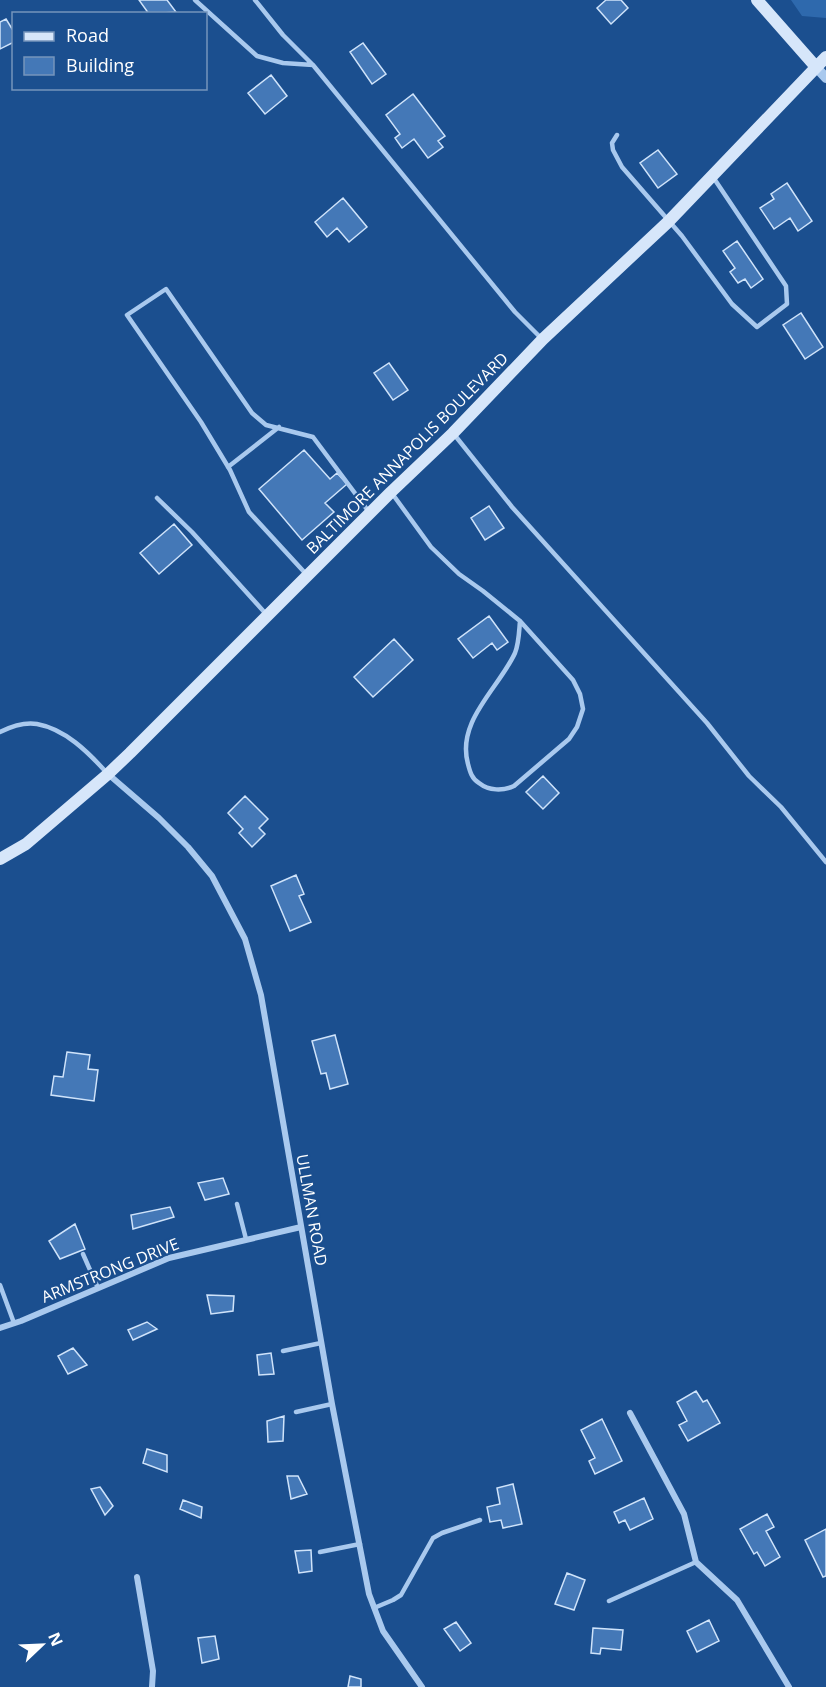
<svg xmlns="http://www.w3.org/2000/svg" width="826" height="1687" font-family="'Open Sans',sans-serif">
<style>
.green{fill:#2e69ad}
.building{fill:#4478b7;stroke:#cfe3fa;stroke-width:1.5}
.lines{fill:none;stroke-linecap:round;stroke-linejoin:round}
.service{stroke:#a9c9ee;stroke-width:4.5}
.minor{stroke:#a9c9ee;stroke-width:6}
.tertiary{stroke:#a9c9ee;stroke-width:10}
.secondary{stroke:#d6e6fa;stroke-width:12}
.labels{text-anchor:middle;stroke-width:4.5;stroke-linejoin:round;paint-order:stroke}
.street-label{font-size:16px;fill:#fff;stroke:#1b4f8f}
</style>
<rect width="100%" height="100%" fill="#1b4f8f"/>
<path class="green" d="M 791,0 L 826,0 L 826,18 L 802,16 Z"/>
<path class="building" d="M 139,0 L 167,0 L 176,12 L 149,14 Z
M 606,0 L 621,0 L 628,8 L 611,24 L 597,8 Z
M 6,19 L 14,32 L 14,42 L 0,49 L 0,22 Z
M 363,43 L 386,74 L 372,84 L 350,52 Z
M 271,75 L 287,96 L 265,114 L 248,93 Z
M 413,94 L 445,136 L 438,141 L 443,147 L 428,158 L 414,139 L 402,148 L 395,138 L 400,134 L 386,115 Z
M 658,150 L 677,174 L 658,188 L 640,163 Z
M 787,183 L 812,221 L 798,231 L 790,218 L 774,229 L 760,208 L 774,199 L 771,194 Z
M 343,198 L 367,227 L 349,242 L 337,228 L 327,237 L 315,222 Z
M 737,241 L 763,279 L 751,288 L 745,279 L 738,283 L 730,272 L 735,268 L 723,251 Z
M 801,313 L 823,347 L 805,359 L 783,325 Z
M 389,363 L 408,390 L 393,400 L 374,373 Z
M 304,450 L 330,479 L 337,473 L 347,484 L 325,503 L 334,512 L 302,540 L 259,489 Z
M 489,506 L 504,528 L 485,540 L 471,518 Z
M 174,524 L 192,545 L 159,574 L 140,553 Z
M 489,616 L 508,642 L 497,650 L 492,643 L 473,658 L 458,639 Z
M 394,639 L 413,660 L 373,697 L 354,677 Z
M 543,776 L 559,793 L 543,809 L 526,792 Z
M 245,796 L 268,819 L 259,828 L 265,834 L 252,847 L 239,833 L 243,829 L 228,813 Z
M 296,875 L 304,894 L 299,896 L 311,922 L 290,931 L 271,886 Z
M 335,1035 L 348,1084 L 330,1089 L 326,1073 L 321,1074 L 312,1041 Z
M 67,1052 L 90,1055 L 88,1069 L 98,1070 L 94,1101 L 51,1095 L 54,1076 L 63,1077 Z
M 223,1178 L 229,1194 L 205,1200 L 198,1183 Z
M 170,1207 L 174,1217 L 133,1229 L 131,1215 Z
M 75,1224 L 85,1249 L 60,1259 L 49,1241 Z
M 207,1295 L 234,1296 L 233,1311 L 211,1314 Z
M 147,1322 L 157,1329 L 133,1340 L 128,1330 Z
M 73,1348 L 87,1365 L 68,1374 L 58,1356 Z
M 271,1353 L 274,1374 L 259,1375 L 257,1355 Z
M 696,1391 L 703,1402 L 707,1400 L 720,1423 L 688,1441 L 679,1425 L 687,1421 L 677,1402 Z
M 284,1416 L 283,1441 L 268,1442 L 267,1421 Z
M 602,1419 L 622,1461 L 595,1474 L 589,1461 L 595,1458 L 581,1430 Z
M 147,1449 L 167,1455 L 167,1472 L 143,1463 Z
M 287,1476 L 298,1476 L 307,1494 L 291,1499 Z
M 513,1484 L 522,1524 L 503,1528 L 501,1520 L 490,1522 L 487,1507 L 500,1504 L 497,1488 Z
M 100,1487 L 113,1506 L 105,1515 L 91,1489 Z
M 644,1498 L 653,1519 L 630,1530 L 625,1520 L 619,1523 L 614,1512 Z
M 183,1500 L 202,1507 L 201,1518 L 180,1509 Z
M 767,1514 L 774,1527 L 766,1531 L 780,1557 L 765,1566 L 757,1552 L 754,1554 L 740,1529 Z
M 826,1529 L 826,1576 L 823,1577 L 805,1540 Z
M 311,1550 L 312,1571 L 299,1573 L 295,1551 Z
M 567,1573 L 585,1580 L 574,1610 L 555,1604 Z
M 709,1620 L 719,1641 L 697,1652 L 687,1631 Z
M 456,1622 L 471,1643 L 460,1651 L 444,1629 Z
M 593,1628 L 623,1630 L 621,1650 L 601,1648 L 600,1654 L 591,1653 Z
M 215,1636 L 219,1659 L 202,1663 L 198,1638 Z
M 350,1676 L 361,1679 L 361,1687 L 348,1687 Z"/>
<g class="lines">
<path class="service" d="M 195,0 L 257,56 L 283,63 L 313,65
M 255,0 L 283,35 L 313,65 L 515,312 L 541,338
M 617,135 L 612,143 L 613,150 L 622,167 L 682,236 L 732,304 L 757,327 L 787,304 L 786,286 L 713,177
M 453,433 L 512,507 L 707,723 L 749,776 L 781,807 L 826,862
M 228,467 L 279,427
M 391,492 L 431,547 L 459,574 L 483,591 L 520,621 L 573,680 L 580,694 L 583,709 L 577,727 L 569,739 L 514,786 C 503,791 489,791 479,783 C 472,779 470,772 468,764 C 456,721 499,688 515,653 C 519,643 519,632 520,621
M 157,498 L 192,532 L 266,614
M 306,574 L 249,512 L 230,470 L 201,422 L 127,315 L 166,289 L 252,413 L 266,425 L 313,437 L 369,512
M 0,732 C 10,727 25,722 37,724 C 65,729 88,752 106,772
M 237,1204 L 246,1239
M 83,1254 L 98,1288
M 0,1285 L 14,1323
M 283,1351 L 321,1343
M 296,1412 L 332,1404
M 320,1552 L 360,1544
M 609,1601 L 696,1562
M 374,1608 L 393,1600 L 401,1595 L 433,1538 L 442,1533 L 480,1520"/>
<path class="minor" d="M 108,774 L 159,818 L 188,847 L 212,876 L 245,939 L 261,995 L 332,1404 L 369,1594 L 383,1631 L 422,1687
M 0,1328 L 21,1321 L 169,1258 L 301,1227
M 630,1413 L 684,1514 L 696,1562 L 737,1600 L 789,1687
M 137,1577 L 153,1671 L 152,1687"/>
<path class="tertiary" d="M 816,67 L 826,78"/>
<path class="secondary" d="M 757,0 L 816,67
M 0,859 L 26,844 L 108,774 L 130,753 L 391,492 L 453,433 L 543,339 L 668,222 L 826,57"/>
</g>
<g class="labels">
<g class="street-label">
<text transform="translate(407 453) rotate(-45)" y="6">BALTIMORE ANNAPOLIS BOULEVARD</text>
<text transform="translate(312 1210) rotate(80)" y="6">ULLMAN ROAD</text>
<text transform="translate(110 1270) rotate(-22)" y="6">ARMSTRONG DRIVE</text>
</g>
</g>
<rect x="12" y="12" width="195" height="78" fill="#1b4f8f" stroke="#7695bc" stroke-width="1.5"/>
<rect x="24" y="32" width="30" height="9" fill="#d6e6fa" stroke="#7695bc" stroke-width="1.5"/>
<text x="66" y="42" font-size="18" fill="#ffffff">Road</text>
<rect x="24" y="57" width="30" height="18" fill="#4478b7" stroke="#7695bc" stroke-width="1.5"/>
<text x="66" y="72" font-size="18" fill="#ffffff">Building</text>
<g transform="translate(42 1645) rotate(67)" stroke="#1b4f8f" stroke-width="4.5" paint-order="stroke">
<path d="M0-4.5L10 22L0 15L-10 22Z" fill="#ffffff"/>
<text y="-9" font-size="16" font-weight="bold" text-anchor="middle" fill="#ffffff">N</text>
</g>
</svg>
